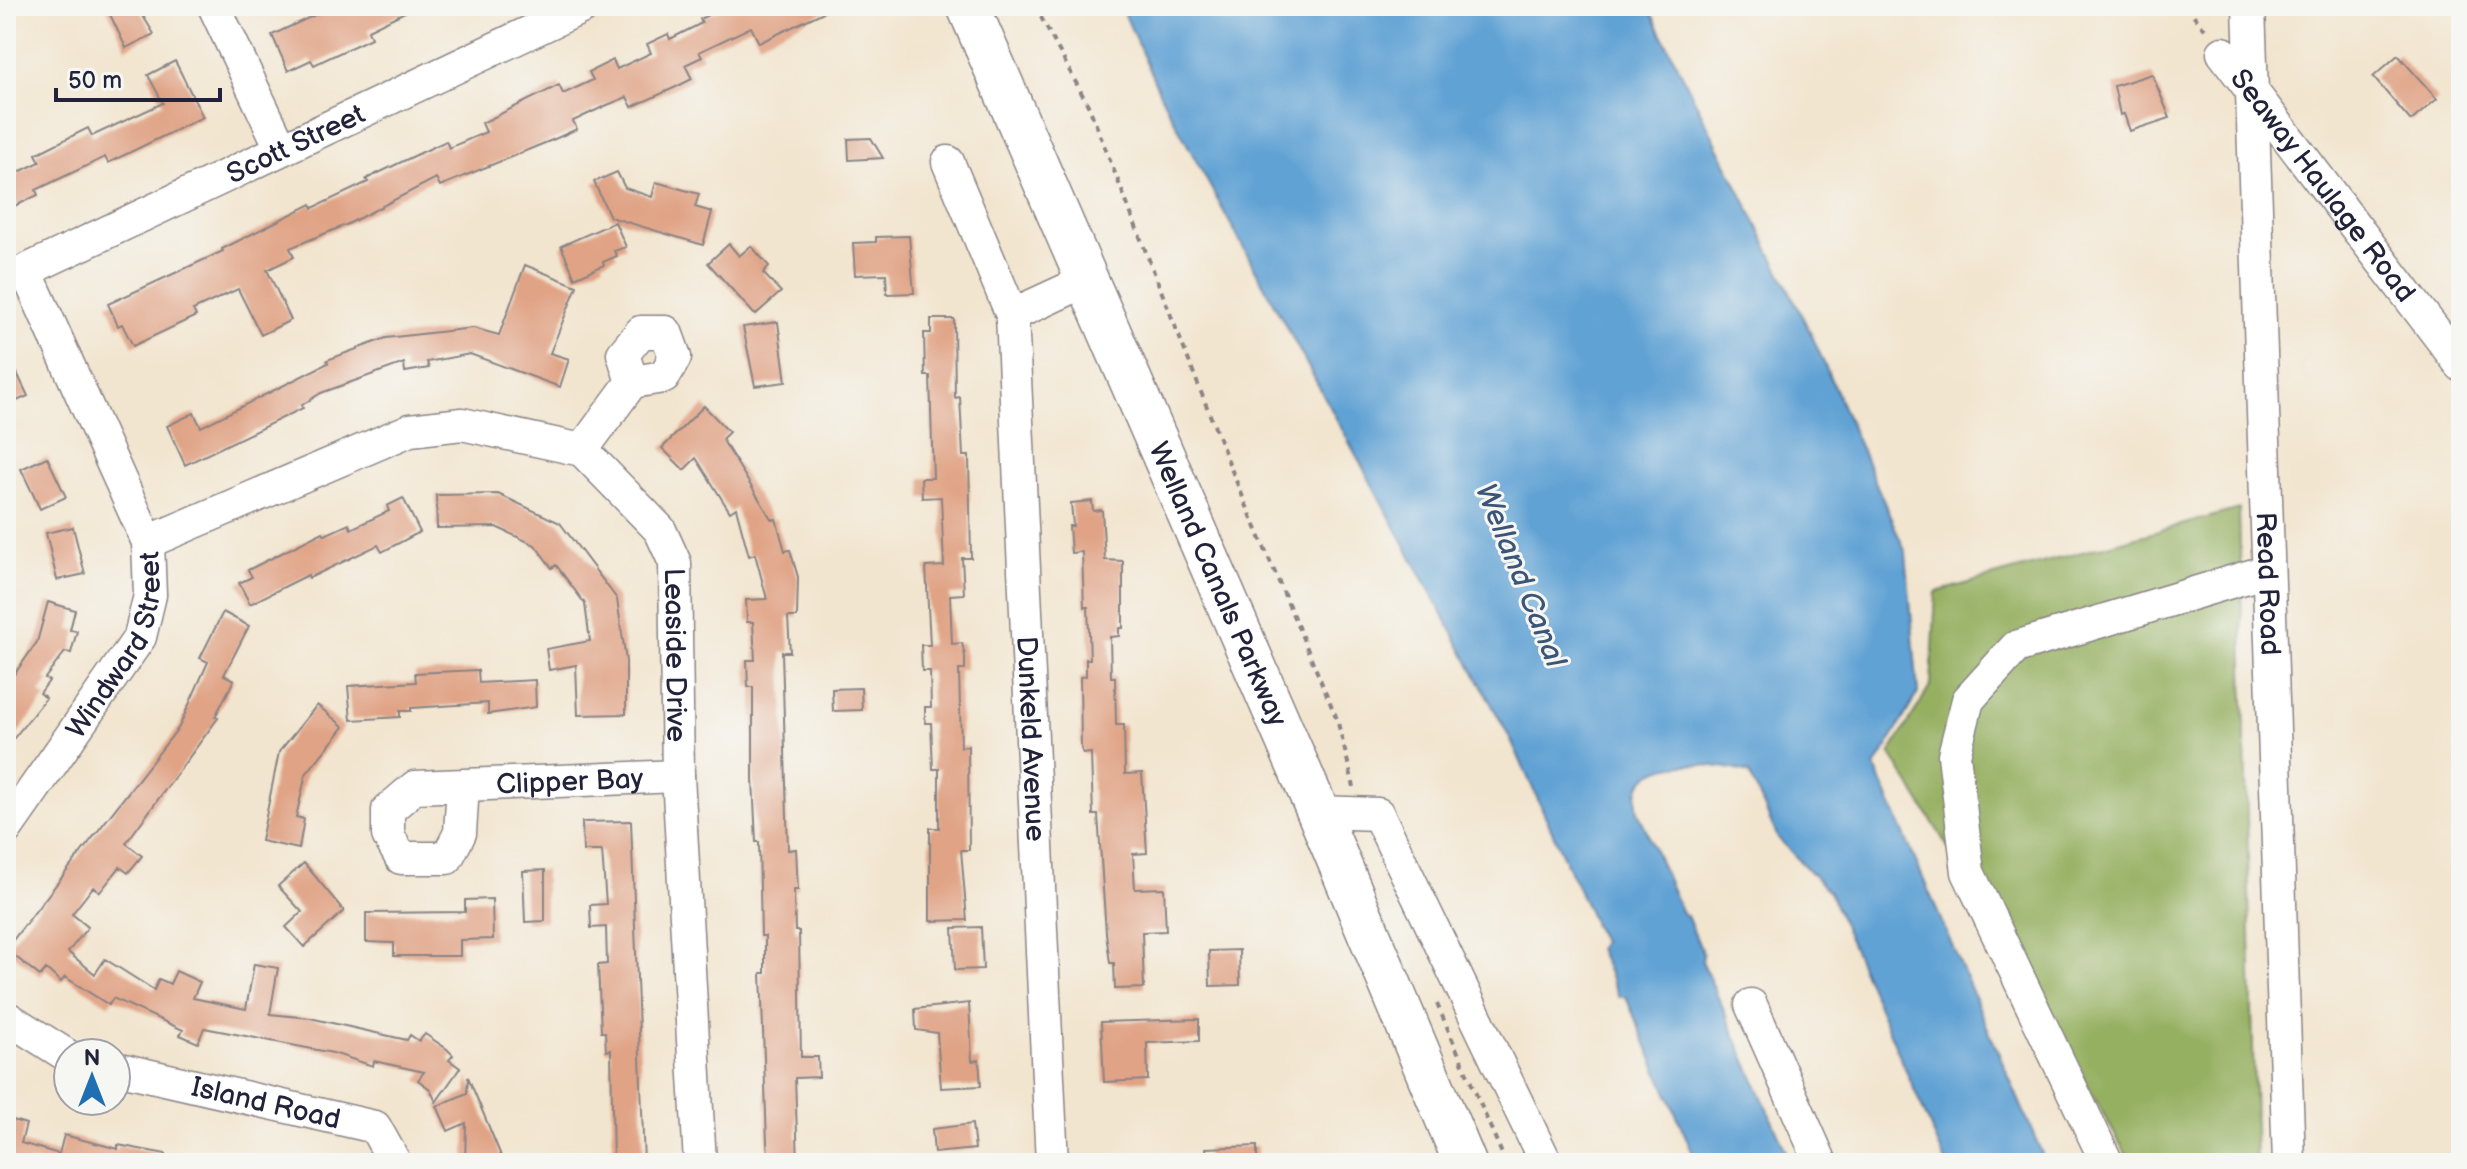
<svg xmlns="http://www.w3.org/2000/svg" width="2467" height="1169" font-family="'Balsamiq Sans',sans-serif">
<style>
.forest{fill:#96b062;stroke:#5c694e;stroke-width:2}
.water{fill:#61a2d4;stroke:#426288;stroke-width:2}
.building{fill:#e0a385}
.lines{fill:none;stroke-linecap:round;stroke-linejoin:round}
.minor-casing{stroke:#8a8485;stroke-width:35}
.major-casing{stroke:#8a8485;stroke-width:45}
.path{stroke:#8a8485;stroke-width:4;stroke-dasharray:6 6;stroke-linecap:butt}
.minor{stroke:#fff;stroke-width:32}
.major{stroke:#fff;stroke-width:42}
.labels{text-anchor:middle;stroke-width:6;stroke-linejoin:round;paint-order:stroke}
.street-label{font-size:28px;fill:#22223b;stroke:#f6f6f2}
.water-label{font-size:30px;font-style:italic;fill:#3b5578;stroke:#f6f6f2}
</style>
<rect width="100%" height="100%" fill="#f6f6f2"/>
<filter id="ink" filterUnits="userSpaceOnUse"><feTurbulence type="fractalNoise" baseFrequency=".0125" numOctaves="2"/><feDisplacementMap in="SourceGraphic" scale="16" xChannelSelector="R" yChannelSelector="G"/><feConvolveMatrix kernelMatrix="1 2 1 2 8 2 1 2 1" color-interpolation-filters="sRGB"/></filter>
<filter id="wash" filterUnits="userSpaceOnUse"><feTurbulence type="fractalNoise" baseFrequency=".006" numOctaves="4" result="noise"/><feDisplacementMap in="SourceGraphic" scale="32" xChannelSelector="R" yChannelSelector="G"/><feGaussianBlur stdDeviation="1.8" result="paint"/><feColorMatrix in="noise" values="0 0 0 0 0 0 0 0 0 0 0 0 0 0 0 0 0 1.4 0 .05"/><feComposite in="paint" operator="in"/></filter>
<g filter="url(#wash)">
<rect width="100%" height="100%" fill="#f2e5cf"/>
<path class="forest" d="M 2239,509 L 2256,1163 L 2131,1163 L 2002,935 L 1890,753 L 1931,685 L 1936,592 Z"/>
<path class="water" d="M 1121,6 L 1648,6 L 1813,338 L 1906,553 L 1918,693 L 1875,767 L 2046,1163 L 1946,1163 L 1829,892 L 1778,838 L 1749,773 C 1715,763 1625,751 1638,812 L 1682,913 L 1687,916 L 1703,954 L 1702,961 L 1791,1163 L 1697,1163 L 1626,997 L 1619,997 L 1598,948 L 1602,942 L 1512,742 L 1161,96 Z"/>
<g id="blocks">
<path class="building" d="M 106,6 L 137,6 L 154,34 L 126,48 Z
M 334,6 L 417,6 L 368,30 L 371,38 L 314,65 L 311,60 L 288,71 L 272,35 Z
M 726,6 L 836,6 L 759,43 L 751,27 L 699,52 L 702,57 L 685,65 L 692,79 L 676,87 L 632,107 L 627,97 L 605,106 L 573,121 L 577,129 L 557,138 L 440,186 L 436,178 L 348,224 L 290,248 L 294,257 L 267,270 L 291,320 L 261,335 L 238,289 L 193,310 L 196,316 L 133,346 L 122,324 L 118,326 L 108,304 L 223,251 L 222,249 L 311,204 L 313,208 L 368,182 L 366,179 L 414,156 L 446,141 L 449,148 L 486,132 L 482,123 L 559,85 L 563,94 L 593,80 L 589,72 L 613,60 L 617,69 L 651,53 L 647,44 L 668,34 L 670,39 L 702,23 L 700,19 Z
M 2398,55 L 2437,99 L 2411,121 L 2373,77 Z
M 175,61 L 203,117 L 108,163 L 105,157 L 36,190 L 38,195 L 6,210 L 6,178 L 40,162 L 36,154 L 88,128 L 92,136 L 163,103 L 148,75 Z
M 2152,74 L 2170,118 L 2130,131 L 2124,114 L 2120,115 L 2114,86 Z
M 871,138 L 883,158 L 849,160 L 848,139 Z
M 617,172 L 625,188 L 652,197 L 656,182 L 699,194 L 695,207 L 712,212 L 703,245 L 610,217 L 594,182 Z
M 615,222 L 626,247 L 614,251 L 617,256 L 603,262 L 604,265 L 575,278 L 561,246 Z
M 909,236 L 914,293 L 887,294 L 886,274 L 855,275 L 853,243 L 876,242 L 876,237 Z
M 729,244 L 739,256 L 751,246 L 769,266 L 763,273 L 781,292 L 755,315 L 708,263 Z
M 525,265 L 577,286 L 550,353 L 569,359 L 560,387 L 470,354 L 427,362 L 429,368 L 405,372 L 404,363 L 321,393 L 302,405 L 303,408 L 185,465 L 167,426 L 194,413 L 201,427 L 328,363 L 327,360 L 386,338 L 473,328 L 499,335 Z
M 931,319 L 954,319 L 955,398 L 960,397 L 963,456 L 969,456 L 971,558 L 962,558 L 964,594 L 950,595 L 952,644 L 962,643 L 965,656 L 965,670 L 959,670 L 961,747 L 968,746 L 969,850 L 961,850 L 967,920 L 930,921 L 930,828 L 939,828 L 939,769 L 933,769 L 931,723 L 925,723 L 925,707 L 931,707 L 930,671 L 922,671 L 921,645 L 930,645 L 926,567 L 944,566 L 941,497 L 922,498 L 921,478 L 933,478 L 930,376 L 925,376 L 924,333 L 931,333 Z
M 778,322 L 786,382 L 755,386 L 743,327 Z
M 6,350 L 28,396 L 6,406 Z
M 704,406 L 729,432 L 722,439 L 772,520 L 776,519 L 785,551 L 790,550 L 798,577 L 797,617 L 788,617 L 790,652 L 782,652 L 788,850 L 796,849 L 798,890 L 794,890 L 795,931 L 799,931 L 801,1057 L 818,1057 L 819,1077 L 795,1078 L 798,1163 L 769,1163 L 767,1143 L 761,973 L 765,973 L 765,936 L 761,936 L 759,842 L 756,842 L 753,779 L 753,687 L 748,687 L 747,660 L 755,660 L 753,622 L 747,622 L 746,600 L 767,599 L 755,554 L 749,556 L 736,508 L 730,512 L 696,458 L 684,470 L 662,448 Z
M 47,457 L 66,497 L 40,509 L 21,469 Z
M 498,494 L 560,523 L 617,599 L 626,661 L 626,714 L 578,715 L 576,665 L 549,670 L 546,649 L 590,641 L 585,604 L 556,565 L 552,568 L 535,545 L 496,527 L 437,528 L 436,495 Z
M 403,498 L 420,532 L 382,552 L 378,545 L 309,578 L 308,575 L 250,604 L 239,583 L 252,577 L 248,570 L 323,532 L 325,535 L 349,524 L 351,529 L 389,511 L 387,506 Z
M 1092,501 L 1093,511 L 1102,510 L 1105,560 L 1123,561 L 1123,628 L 1119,628 L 1119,636 L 1110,637 L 1111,677 L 1115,677 L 1116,725 L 1124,725 L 1125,774 L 1142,773 L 1147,853 L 1133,854 L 1135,889 L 1164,888 L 1166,931 L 1142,932 L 1144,988 L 1115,989 L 1114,963 L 1110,963 L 1106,933 L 1098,815 L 1093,815 L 1091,753 L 1083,754 L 1081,748 L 1080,677 L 1086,676 L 1086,659 L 1090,659 L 1088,607 L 1084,607 L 1082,552 L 1071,553 L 1069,526 L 1073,526 L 1071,503 Z
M 73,527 L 85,574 L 57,580 L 46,533 Z
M 48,602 L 75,610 L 70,630 L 77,631 L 71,653 L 65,652 L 45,678 L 49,681 L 40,693 L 46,698 L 6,748 L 6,686 L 37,642 Z
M 223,612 L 249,626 L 224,675 L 234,680 L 215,717 L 218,718 L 126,843 L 142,856 L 128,873 L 120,867 L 100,892 L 93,887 L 72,914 L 88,927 L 68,952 L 95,974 L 105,959 L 154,990 L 159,979 L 170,984 L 176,971 L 200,982 L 193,998 L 246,1009 L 254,964 L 278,968 L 270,1014 L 310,1018 L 407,1040 L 410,1035 L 419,1041 L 425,1034 L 447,1049 L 453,1055 L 449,1060 L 460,1068 L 436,1102 L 430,1089 L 418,1080 L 424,1072 L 374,1061 L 373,1066 L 333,1053 L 204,1028 L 198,1043 L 180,1035 L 183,1030 L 113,998 L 109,1005 L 65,977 L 61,982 L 46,969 L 40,976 L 6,949 L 179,727 L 208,662 L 200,658 Z
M 478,670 L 479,683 L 535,680 L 536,707 L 488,714 L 488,703 L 411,708 L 411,711 L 400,711 L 400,717 L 351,720 L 348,686 L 416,682 L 415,673 Z
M 861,688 L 862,710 L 833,711 L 832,689 Z
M 317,705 L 344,727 L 306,774 L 296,817 L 304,819 L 299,849 L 261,841 L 279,752 Z
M 631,821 L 644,1163 L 613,1163 L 611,1050 L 606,1051 L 605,1032 L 601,1032 L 598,965 L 607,964 L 606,927 L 591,928 L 590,905 L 606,904 L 602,851 L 583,851 L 582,822 Z
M 304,863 L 344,911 L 304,947 L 286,927 L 302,912 L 278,886 Z
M 545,870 L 545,921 L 525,922 L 523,871 Z
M 492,899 L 493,939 L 460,940 L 460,956 L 394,956 L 394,943 L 366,942 L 366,913 L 465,912 L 465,900 Z
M 981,927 L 983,969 L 955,970 L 953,928 Z
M 1239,950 L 1240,985 L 1210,986 L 1209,951 Z
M 969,1003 L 972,1061 L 979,1060 L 981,1086 L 941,1088 L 937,1033 L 916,1030 L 915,1009 Z
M 1199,1019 L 1199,1041 L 1147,1043 L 1148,1080 L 1104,1082 L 1101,1022 Z
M 468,1077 L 484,1115 L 504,1163 L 465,1163 L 466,1123 L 448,1131 L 437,1106 L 467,1093 Z
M 6,1118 L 26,1124 L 21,1143 L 59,1154 L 64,1135 L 118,1149 L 118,1145 L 166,1154 L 165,1163 L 6,1163 Z
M 972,1124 L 975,1149 L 934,1153 L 932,1129 Z
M 1257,1146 L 1257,1163 L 1207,1163 L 1206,1148 Z"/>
</g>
</g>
<g filter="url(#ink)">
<use href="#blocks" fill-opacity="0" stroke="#8a8485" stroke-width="2"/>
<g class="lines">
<g class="minor-casing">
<g id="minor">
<path d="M 214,6 L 281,148"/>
<path id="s1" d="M 2249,6 L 2289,1163"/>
<path id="s2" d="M 2223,53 L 2461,365"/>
<path id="s3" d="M 948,162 L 1012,315 L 1052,1163"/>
<path id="s4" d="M 6,280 L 585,6"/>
<path d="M 1012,315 L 1088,280"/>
<path d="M 582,450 L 632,382 L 623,354 L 641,332 L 666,332 L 675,357 L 664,377 L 632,382"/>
<path id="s5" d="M 148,542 L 410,430 L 462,424 L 582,450 L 660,530 L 675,563 L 678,776 L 700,1163"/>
<path id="s6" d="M 463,785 L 460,833 L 447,858 L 401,858 L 388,835 L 388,810 L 415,787 L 678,776"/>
<path d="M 1318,812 L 1378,814 L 1546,1163"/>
<path id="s7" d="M 6,829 L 140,637 L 150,595 L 148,542 L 26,271"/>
<path d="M 1751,1005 L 1821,1163"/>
<path d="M 6,1017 L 68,1056"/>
<path id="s8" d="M 116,1068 L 375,1127 L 395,1163"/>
<path d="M 2107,1163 L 1968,872 L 1954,755 L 1968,700 L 2016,647 L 2267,571"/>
</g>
</g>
<g class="major-casing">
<g id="major">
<path id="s9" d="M 968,6 L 1318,812 L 1465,1163"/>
</g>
</g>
<path class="path" d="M 1035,6 L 1089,107 L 1234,476 L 1337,719 L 1354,787
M 2186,6 L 2207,32
M 1437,1004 L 1506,1163"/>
<use href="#minor" class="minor"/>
<use href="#major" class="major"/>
</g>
</g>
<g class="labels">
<g class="street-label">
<text dy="10" stroke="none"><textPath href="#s4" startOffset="320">Scott Street</textPath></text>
<text dy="10" stroke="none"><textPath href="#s2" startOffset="166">Seaway Haulage Road</textPath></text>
<text dy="10" stroke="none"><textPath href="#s9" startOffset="630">Welland Canals Parkway</textPath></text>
<text dy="10" stroke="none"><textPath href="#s1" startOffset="578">Read Road</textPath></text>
<text dy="10" stroke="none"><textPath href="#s7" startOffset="218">Windward Street</textPath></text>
<text dy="10" stroke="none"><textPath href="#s5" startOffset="700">Leaside Drive</textPath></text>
<text dy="10" stroke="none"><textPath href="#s3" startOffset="590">Dunkeld Avenue</textPath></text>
<text dy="10" stroke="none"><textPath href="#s6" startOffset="364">Clipper Bay</textPath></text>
<text dy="10" stroke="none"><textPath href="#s8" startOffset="154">Island Road</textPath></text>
</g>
<g class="water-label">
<text transform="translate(1521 575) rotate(68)" y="10">Welland Canal</text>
</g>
</g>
<rect width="2467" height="1169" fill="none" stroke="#f6f6f2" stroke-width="32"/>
<g transform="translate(92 1077)"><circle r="38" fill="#f6f6f2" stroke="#a1a1a9" stroke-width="2"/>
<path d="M0-6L14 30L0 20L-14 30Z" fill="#1f6fb2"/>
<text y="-12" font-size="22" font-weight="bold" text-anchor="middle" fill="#22223b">N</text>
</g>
<path d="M56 88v12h164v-12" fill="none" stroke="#22223b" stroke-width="4"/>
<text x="68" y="88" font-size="24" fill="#22223b" stroke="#f6f6f2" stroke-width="6" paint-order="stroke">50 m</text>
</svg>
